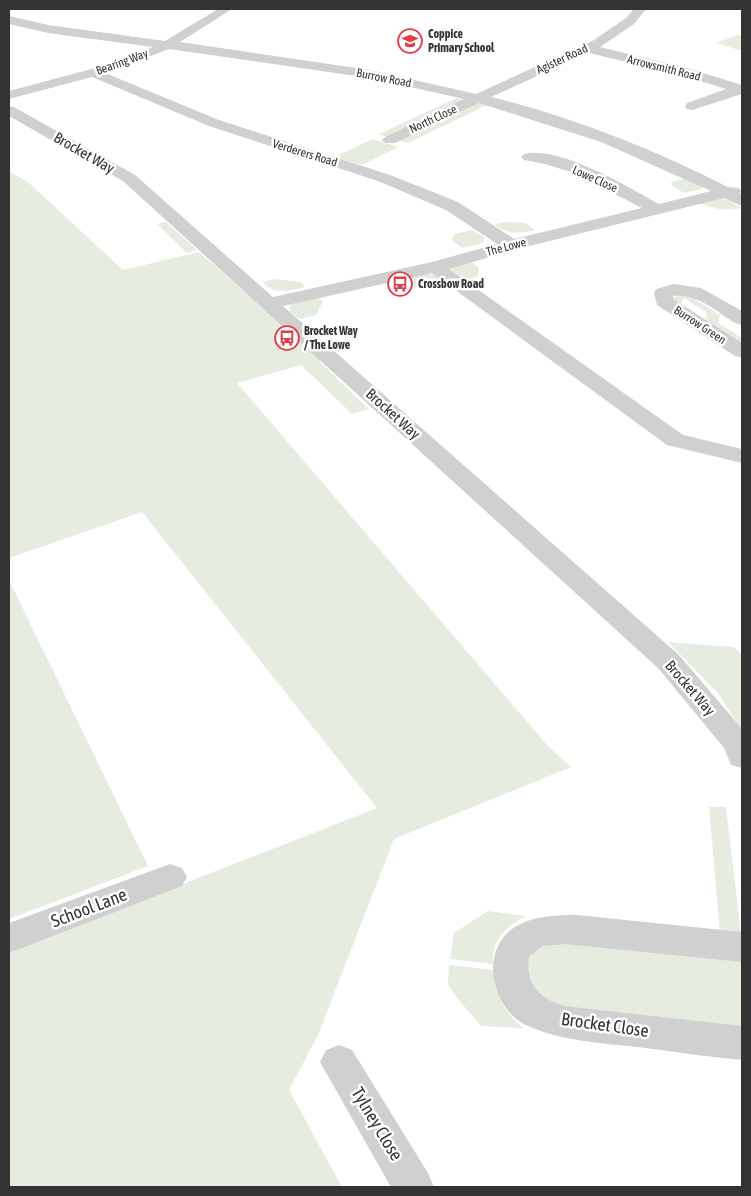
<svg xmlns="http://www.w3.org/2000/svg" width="751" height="1196" font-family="'Asap Condensed',sans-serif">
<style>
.green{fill:#e6ecdf}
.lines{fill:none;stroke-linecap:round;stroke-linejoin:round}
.minor{fill:#d0d0d0;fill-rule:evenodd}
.labels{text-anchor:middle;stroke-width:5;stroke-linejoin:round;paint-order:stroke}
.far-poi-label{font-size:12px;font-weight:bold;fill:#333;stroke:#fff;text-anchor:start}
.far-street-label{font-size:12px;fill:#333;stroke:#fff}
.street-label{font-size:15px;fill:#333;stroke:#fff}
.near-street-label{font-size:18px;fill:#333;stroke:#fff}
</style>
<rect width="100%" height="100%" fill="#fff"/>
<path class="green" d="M 738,35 L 742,36 L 742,51 L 716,43 Z
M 457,98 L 465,101 L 390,138 L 379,134 Z
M 476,102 L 487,105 L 408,143 L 397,140 Z
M 373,139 L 398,147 L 362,165 L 334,157 Z
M 9,171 L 29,183 L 123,270 L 199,252 L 323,360 L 319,361 L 369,409 L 352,414 L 301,365 L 237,383 L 548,746 L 571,767 L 394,839 L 318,1035 L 289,1090 L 342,1187 L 9,1187 L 9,952 L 377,808 L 142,512 L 9,558 Z
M 688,178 L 703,186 L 702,189 L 684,193 L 672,186 L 671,182 Z
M 717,197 L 728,200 L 742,208 C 727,211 710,209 697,202 Z
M 166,222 L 197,250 L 187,253 L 157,224 Z
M 507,222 L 525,223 L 535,230 C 519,234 507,235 494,224 Z
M 472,230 L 485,238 L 483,243 L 462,248 L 452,240 L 454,234 Z
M 470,260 L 479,268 L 478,276 L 466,280 L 450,270 L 454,264 Z
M 424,272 L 434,274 L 449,286 C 433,290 411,290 396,279 Z
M 274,279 L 301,282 L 305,287 C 288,291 275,295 262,282 Z
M 682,295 L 693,298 L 720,315 L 718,323 L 742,338 L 742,346 L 705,322 L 707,313 L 684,298 L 680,305 L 671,298 Z
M 317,296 L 323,301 L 316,315 L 300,319 L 290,312 L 290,306 L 295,301 Z
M 9,580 L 148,866 L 9,919 Z
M 668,642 L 733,647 L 742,654 L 742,731 L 718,693 Z
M 709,807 L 726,807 L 741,935 L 720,933 Z
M 488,911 L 526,916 C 507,926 491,940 493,964 L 450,959 L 454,933 Z
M 566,939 L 742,962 L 742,1029 L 564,1008 L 538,998 C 530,979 517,951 546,940 C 552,939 560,940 566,939 Z
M 449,965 L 493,970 C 495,995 504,1012 523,1028 L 481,1026 L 457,998 L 448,984 Z"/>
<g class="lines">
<path class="minor" d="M 218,9 L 232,9 L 180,42 L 370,70 L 476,94 L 594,40 L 626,18 L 634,9 L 646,9 L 634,24 L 600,47 L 687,68 L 742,85 L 742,94 L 692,110 L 687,109 L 685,106 L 687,103 L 726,89 L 678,74 L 589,53 L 491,97 C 573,117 653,149 728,187 L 739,188 L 741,191 L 740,193 L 742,195 L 742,206 L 724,198 L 517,249 L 449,269 L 683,435 L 742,449 L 742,463 L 667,445 L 432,273 L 283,306 L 679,655 L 742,729 L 742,768 L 731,765 L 724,748 L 659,669 L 123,181 L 9,116 L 9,106 L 14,107 L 135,175 L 273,297 L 432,262 L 497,244 L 446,210 L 378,181 L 209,126 L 92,77 L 9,99 L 9,91 L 99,67 L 153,47 L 48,33 L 9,24 L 9,16 L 48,25 L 165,41 ZM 169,49 L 370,78 L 464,99 L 385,137 L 382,140 L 385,143 L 395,143 L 479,103 L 601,142 L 711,191 L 659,204 C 628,187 559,145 524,154 L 521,157 L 524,160 L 545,164 L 574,173 L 642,208 L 514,239 L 458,202 L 390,175 L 219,120 L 105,73 Z
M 674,284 L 701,288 L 742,311 L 742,325 L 735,323 C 716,311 697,293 673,296 L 673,299 L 742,343 L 742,358 L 735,356 L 657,305 L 654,293 L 656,289 Z
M 170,864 L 182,868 L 187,877 L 182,886 L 9,953 L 9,923 Z
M 577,915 L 742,932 L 742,962 L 565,944 L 542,946 L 529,957 C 525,984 539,998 564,1006 L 742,1026 L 742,1060 C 707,1057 672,1051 637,1047 C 600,1043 561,1041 526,1025 C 493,1010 479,953 512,929 C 530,916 555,915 577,915 Z
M 339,1045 L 352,1050 L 428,1173 L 434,1187 L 391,1187 L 320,1062 L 326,1050 Z"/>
</g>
<defs>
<g id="school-ring" transform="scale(1.25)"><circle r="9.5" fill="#fff" stroke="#e63946" stroke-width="1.5"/><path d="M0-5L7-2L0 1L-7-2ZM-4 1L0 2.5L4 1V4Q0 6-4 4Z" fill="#e63946"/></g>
<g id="bus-ring" transform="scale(1.25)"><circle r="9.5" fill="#fff" stroke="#e63946" stroke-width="1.5"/><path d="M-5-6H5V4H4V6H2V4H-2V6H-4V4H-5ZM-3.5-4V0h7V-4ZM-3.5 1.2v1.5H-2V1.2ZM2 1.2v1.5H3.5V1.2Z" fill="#e63946"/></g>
</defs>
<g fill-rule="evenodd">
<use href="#school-ring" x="410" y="41"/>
<use href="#bus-ring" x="400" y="284"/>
<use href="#bus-ring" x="287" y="338"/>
</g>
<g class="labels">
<g class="far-poi-label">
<text x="428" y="38">Coppice<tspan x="428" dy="14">Primary School</tspan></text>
<text x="418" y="288">Crossbow Road</text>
<text x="304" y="335">Brocket Way<tspan x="304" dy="14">/ The Lowe</tspan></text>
</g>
<g class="far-street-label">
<text transform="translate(562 59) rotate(-25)" y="4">Agister Road</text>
<text transform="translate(122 62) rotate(-20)" y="4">Bearing Way</text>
<text transform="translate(664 68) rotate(14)" y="4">Arrowsmith Road</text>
<text transform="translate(384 78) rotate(11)" y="4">Burrow Road</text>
<text transform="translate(433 119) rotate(-25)" y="4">North Close</text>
<text transform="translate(305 153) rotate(17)" y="4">Verderers Road</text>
<text transform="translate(595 179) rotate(24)" y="4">Lowe Close</text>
<text transform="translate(506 247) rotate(-15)" y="4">The Lowe</text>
<text transform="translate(700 325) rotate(33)" y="4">Burrow Green</text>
</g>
<g class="street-label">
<text transform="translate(84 153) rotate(30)" y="5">Brocket Way</text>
<text transform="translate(393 414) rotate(42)" y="5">Brocket Way</text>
<text transform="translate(690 688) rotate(49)" y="5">Brocket Way</text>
</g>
<g class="near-street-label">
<text transform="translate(89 908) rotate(-21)" y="6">School Lane</text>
<text transform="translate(605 1025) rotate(8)" y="6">Brocket Close</text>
<text transform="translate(377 1124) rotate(59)" y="6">Tylney Close</text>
</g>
</g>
<rect width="751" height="1196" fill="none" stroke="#333333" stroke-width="20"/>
</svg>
